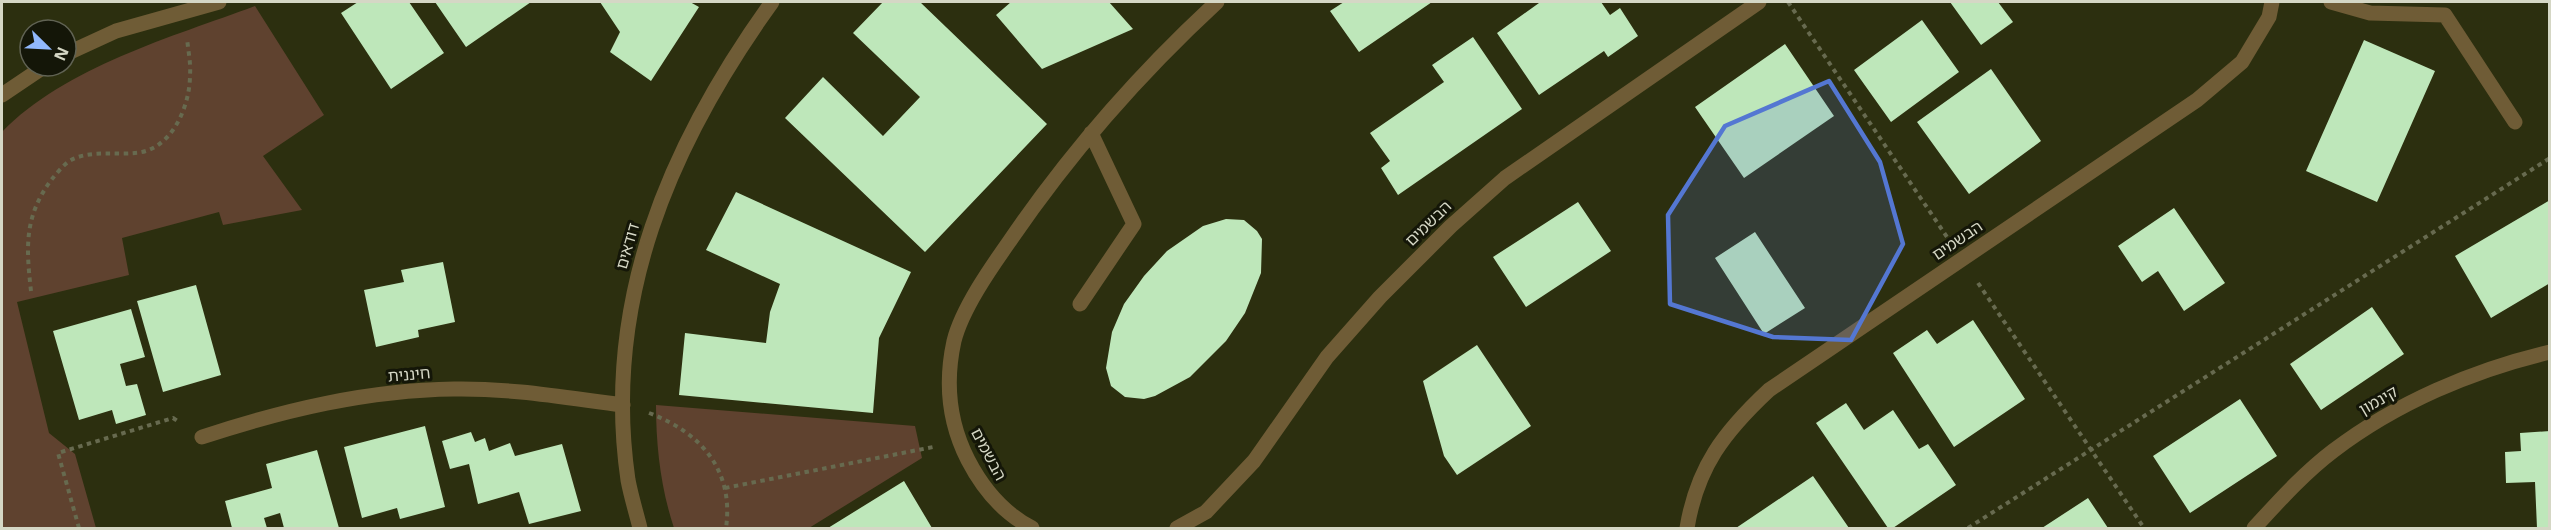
<svg xmlns="http://www.w3.org/2000/svg" width="2551" height="530" font-family="Georgia,'Noto Sans Hebrew',serif">
<style>
.green{fill:#5f422f}
.building{fill:#bee7ba}
.lines{fill:none;stroke-linecap:round;stroke-linejoin:round}
.path{stroke:#676a4f;stroke-width:4;stroke-dasharray:4.5 4.5;stroke-linecap:butt}
.minor{stroke:#6f5c36;stroke-width:15}
.marked{fill:#5477d2;fill-opacity:0.2;stroke:#5477d2;stroke-width:4.5;stroke-linejoin:round}
.labels{text-anchor:middle;stroke-width:6;stroke-linejoin:round;paint-order:stroke}
.street-label{font-size:16px;fill:#d5d7c5;stroke:#141608}
</style>
<rect width="100%" height="100%" fill="#2c2f0f"/>
<path class="green" d="M 255,6 L 324,115 L 263,156 L 302,210 L 223,225 L 219,212 L 122,238 L 129,275 L 17,302 L 49,433 L 75,454 L 96,528 L 2,528 L 2,132 C 65,67 172,37 255,6 Z
M 656,405 L 915,426 L 922,458 L 809,528 L 674,528 C 661,489 656,447 656,405 Z"/>
<path class="building" d="M 358,2 L 409,2 L 444,53 L 391,89 L 341,13 Z
M 435,2 L 531,2 L 466,47 Z
M 600,2 L 690,2 L 699,7 L 651,81 L 610,52 L 620,32 Z
M 883,2 L 920,2 L 1047,124 L 925,252 L 785,118 L 823,77 L 883,136 L 920,97 L 853,33 Z
M 1011,2 L 1109,2 L 1133,29 L 1042,69 L 996,15 Z
M 1344,2 L 1432,2 L 1359,52 L 1330,11 Z
M 1538,2 L 1601,2 L 1610,15 L 1620,8 L 1638,36 L 1608,57 L 1604,51 L 1539,95 L 1497,33 L 1539,3 Z
M 1950,2 L 1998,2 L 2013,22 L 1981,45 Z
M 1922,20 L 1959,72 L 1891,122 L 1854,70 Z
M 1473,37 L 1522,109 L 1398,195 L 1381,168 L 1390,161 L 1370,133 L 1444,82 L 1432,65 Z
M 2364,40 L 2435,71 L 2377,202 L 2306,171 Z
M 1785,44 L 1834,116 L 1744,178 L 1695,107 Z
M 1991,69 L 2041,141 L 1969,194 L 1917,122 Z
M 736,192 L 911,272 L 879,338 L 873,413 L 679,395 L 685,333 L 766,343 L 770,312 L 780,284 L 706,250 Z
M 2550,200 L 2550,283 L 2491,318 L 2455,256 Z
M 1578,202 L 1611,251 L 1526,307 L 1493,257 Z
M 2174,208 L 2225,283 L 2184,311 L 2158,271 L 2142,282 L 2118,246 Z
M 1226,219 L 1244,220 L 1257,231 L 1262,239 L 1261,273 L 1245,313 L 1226,341 L 1190,377 L 1155,396 L 1144,399 L 1125,397 L 1111,386 L 1106,368 L 1112,332 L 1124,304 L 1144,276 L 1167,251 L 1203,226 Z
M 1755,232 L 1805,308 L 1764,334 L 1715,258 Z
M 443,262 L 455,322 L 418,330 L 419,337 L 376,347 L 364,290 L 404,282 L 401,270 Z
M 196,285 L 221,375 L 163,392 L 137,301 Z
M 2372,307 L 2404,354 L 2321,410 L 2290,364 Z
M 131,309 L 145,357 L 120,364 L 126,386 L 137,384 L 146,415 L 116,424 L 112,410 L 79,420 L 53,331 Z
M 1973,320 L 2025,399 L 1954,447 L 1893,353 L 1927,330 L 1937,344 Z
M 1477,345 L 1531,426 L 1457,475 L 1444,456 L 1423,381 Z
M 2240,399 L 2277,456 L 2190,513 L 2153,456 Z
M 1846,403 L 1864,430 L 1893,410 L 1919,449 L 1928,444 L 1956,485 L 1893,528 L 1888,528 L 1816,423 Z
M 425,426 L 445,507 L 400,519 L 397,508 L 362,518 L 344,447 Z
M 2550,431 L 2550,528 L 2537,528 L 2535,482 L 2506,483 L 2505,452 L 2521,451 L 2520,433 Z
M 471,432 L 475,442 L 485,438 L 489,451 L 510,443 L 515,456 L 562,444 L 581,511 L 529,524 L 519,492 L 478,504 L 469,464 L 450,469 L 442,441 Z
M 317,450 L 339,528 L 284,528 L 280,513 L 264,518 L 267,528 L 232,528 L 225,501 L 272,488 L 266,464 Z
M 1813,476 L 1849,528 L 1736,528 Z
M 904,481 L 932,528 L 828,528 Z
M 2088,498 L 2108,528 L 2042,528 Z"/>
<g class="lines">
<path class="path" d="M 1788,2 L 1947,237
M 1978,283 L 2144,528
M 31,291 C 26,247 24,216 52,179 C 57,173 64,164 71,160 C 90,150 115,155 135,153 C 171,151 190,107 190,75 C 191,63 188,50 187,38
M 649,413 C 702,433 734,471 726,528
M 725,488 L 933,447
M 79,528 L 58,453 L 173,418 L 179,422
M 1968,528 L 2550,158"/>
<path class="minor" d="M 2331,2 L 2370,13 L 2445,15 L 2515,122
M 66,54 L 116,31 L 219,2
M 2,95 L 45,66
M 1080,304 L 1134,224 L 1091,133
M 202,437 C 284,410 368,390 454,389 C 511,388 567,398 623,405
M 640,528 C 636,512 631,496 628,480 C 602,301 670,144 772,2
M 1032,528 C 1003,513 983,489 968,460 C 949,423 945,382 954,341 C 962,309 990,269 1009,242 C 1069,154 1139,74 1217,2
M 1177,528 L 1206,512 L 1254,461 L 1327,357 L 1380,297 L 1451,226 L 1505,178 L 1759,2
M 1687,528 C 1697,467 1724,432 1769,390 L 2197,100 L 2242,62 L 2269,17 L 2272,2
M 2254,528 C 2279,501 2304,473 2333,451 C 2396,403 2473,370 2550,352"/>
</g>
<path class="marked" d="M 1829,81 L 1880,162 L 1903,244 L 1851,340 L 1773,337 L 1670,304 L 1668,215 L 1725,126 Z"/>
<g class="labels">
<g class="street-label">
<text transform="translate(1428 223) rotate(-44)" y="6">הבשמים</text>
<text transform="translate(1957 240) rotate(-34)" y="6">הבשמים</text>
<text transform="translate(627 246) rotate(-74)" y="6">דודאים</text>
<text transform="translate(409 374) rotate(-5)" y="6">חיננית</text>
<text transform="translate(2378 400) rotate(-30)" y="6">קינמון</text>
<text transform="translate(989 454) rotate(62)" y="6">הבשמים</text>
</g>
</g>
<rect width="2551" height="530" fill="none" stroke="#d5d7c5" stroke-width="6"/>
<g transform="translate(48 48) rotate(114)"><circle r="28" fill="#141608" stroke="#616354" stroke-width="1.5"/>
<path d="M0-4.5L10 22L0 15L-10 22Z" fill="#91b8fd"/>
<text y="-9" font-size="16" font-weight="bold" text-anchor="middle" fill="#d5d7c5">N</text>
</g>
</svg>
